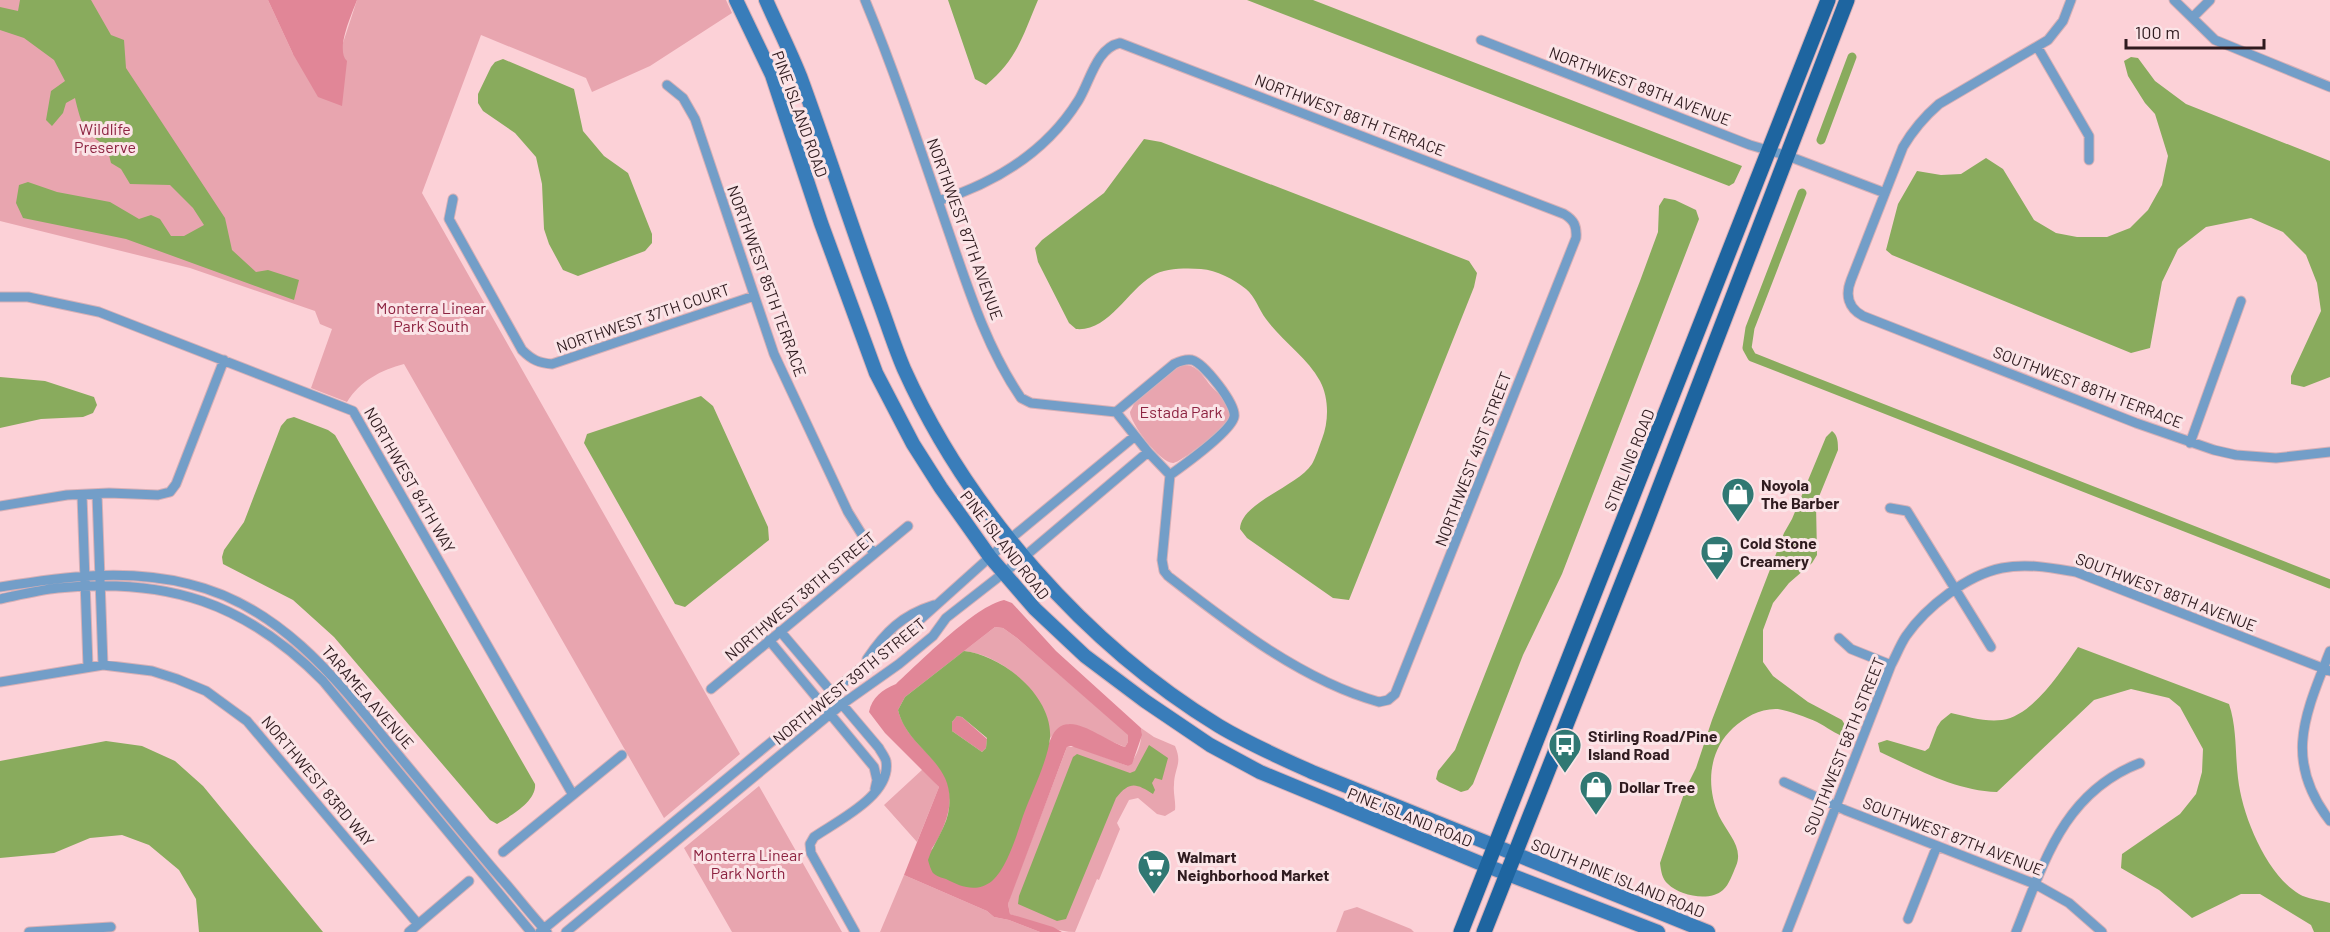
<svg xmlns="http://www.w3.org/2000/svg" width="2330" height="932" font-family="Barlow,sans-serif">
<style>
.green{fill:#e8a5af}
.forest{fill:#e18697;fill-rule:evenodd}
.water{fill:#89ab5d;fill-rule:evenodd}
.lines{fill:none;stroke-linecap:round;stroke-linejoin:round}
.canal{stroke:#89ab5d;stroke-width:9}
.street-casing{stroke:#d7b0b6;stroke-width:11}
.secondary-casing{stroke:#d7b0b6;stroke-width:16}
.primary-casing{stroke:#d7b0b6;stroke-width:17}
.street{stroke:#739ec8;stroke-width:9}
.secondary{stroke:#397dba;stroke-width:14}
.primary{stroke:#1e65a0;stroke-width:15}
.labels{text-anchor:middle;stroke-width:6;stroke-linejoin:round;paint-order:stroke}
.street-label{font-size:16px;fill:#2f1b1f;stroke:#fbe4e7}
.park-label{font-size:16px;fill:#8d2341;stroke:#fbe4e7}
.poi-label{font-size:16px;font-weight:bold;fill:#2f1b1f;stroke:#fbe4e7;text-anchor:start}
</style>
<rect width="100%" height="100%" fill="#fcd1d7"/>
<path class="green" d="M 0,0 L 268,0 L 293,54 L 344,59 L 341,49 L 357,0 L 726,0 L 732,13 L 650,66 L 592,92 L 586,78 L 481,35 L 422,193 L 740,754 L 664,818 L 404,364 C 381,370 360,381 347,402 L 311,388 L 332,329 L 320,324 L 315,311 L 190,268 L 0,221 Z
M 1183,365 C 1197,364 1203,376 1211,386 C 1218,394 1232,405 1229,417 C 1227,426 1181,463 1173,463 C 1160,463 1130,423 1130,412 L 1135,402 L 1177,368 Z
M 995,627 L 1003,628 L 1017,638 L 1128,734 L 1128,742 L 1125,747 L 1069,724 L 1063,726 L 1050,738 C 1048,729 1048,718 1044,710 C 1028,680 998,655 964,651 Z
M 1141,728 L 1154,737 L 1175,746 C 1183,764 1174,768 1174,785 C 1173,793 1176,802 1175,810 L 1165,816 L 1157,814 L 1138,798 L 1129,800 L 1117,823 L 1120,829 L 1099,880 L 1097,879 L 1075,932 C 1057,932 1027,921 1010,914 L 1008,904 L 1011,894 L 1067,747 L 1077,747 L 1128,766 C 1137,757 1143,741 1141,728 Z
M 923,769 L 939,787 L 917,842 L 884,805 Z
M 759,786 L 842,932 L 732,932 L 684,848 Z
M 904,875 L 987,911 L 994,917 L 1009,920 L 1040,932 L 880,932 Z
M 1357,907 L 1411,929 L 1414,932 L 1336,932 L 1344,911 Z"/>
<path class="forest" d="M 268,0 L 357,0 C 352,14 335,50 347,61 L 342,106 L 318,97 L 293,54 Z
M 1004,600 L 1012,603 L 1056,651 L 1141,728 L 1142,735 L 1132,764 L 1128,766 L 1071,746 L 1067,747 L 1065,752 L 1008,904 L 1010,914 L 1053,927 L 1062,932 L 1040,932 L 1009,920 L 994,917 L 987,911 L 904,875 L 939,787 L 885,733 L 869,712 C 872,697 882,690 896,684 C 920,662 975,606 1004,600 ZM 995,627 L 1003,628 L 1017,638 L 1128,735 L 1128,742 L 1125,747 C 1109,742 1086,724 1070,724 C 1050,724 1049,748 1043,762 C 1039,771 947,838 931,850 C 947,826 960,792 939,767 C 924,747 905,736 898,710 L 905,697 Z
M 957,716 L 962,717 L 987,739 L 986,748 L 982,752 L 952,731 L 952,722 Z"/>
<path class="water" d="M 20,0 L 91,0 L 111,35 L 124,40 L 126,68 L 225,218 L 232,250 L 256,272 L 268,270 L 299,280 L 294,300 L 126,239 L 23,218 L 16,203 L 19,185 L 28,182 L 57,192 L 110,202 L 139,219 L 151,215 L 160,219 L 171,236 L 184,236 L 204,225 L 193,208 L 170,185 L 130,184 L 121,169 L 111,163 L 107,147 C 83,130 82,127 75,98 L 66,103 L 63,113 L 52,126 L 46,120 L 51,91 L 65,81 L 54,60 L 24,38 L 0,30 L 0,7 L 18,11 Z
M 948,0 L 1038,0 C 1023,35 1017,60 986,85 L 975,79 Z
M 1247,0 L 1313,0 L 1742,166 L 1734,183 L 1729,186 Z
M 2131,57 L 2138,58 L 2155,81 L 2186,104 L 2330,161 L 2330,377 L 2304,387 L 2291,384 L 2291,376 L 2321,311 L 2317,283 L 2306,255 L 2283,232 L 2251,218 L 2206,227 L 2178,249 L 2162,282 L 2150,348 L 2131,353 L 1892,255 L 1886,250 L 1898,204 L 1917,171 L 1941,175 L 1961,174 L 1986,158 L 2003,169 L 2034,220 L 2056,233 L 2077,237 L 2107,237 L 2130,228 L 2148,210 L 2162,185 L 2168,156 L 2155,114 L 2145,103 L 2128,76 L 2124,61 Z
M 503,59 L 574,89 L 583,131 L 604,156 L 628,173 L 652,234 L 652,243 L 645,251 L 578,276 L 563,270 L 549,244 L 544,229 L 542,184 L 536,157 L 515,133 L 483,111 L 478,103 L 478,94 L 491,67 L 495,62 Z
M 1144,139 L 1161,142 L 1469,261 L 1477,273 L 1474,287 L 1349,600 L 1333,598 L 1247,538 L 1240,529 C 1241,502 1297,487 1312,464 C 1316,457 1319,447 1322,439 C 1329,421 1329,398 1320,381 C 1307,357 1282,341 1266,319 C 1259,310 1255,296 1246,289 C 1233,279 1217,270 1201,269 C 1186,268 1164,268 1152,276 C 1127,291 1108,332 1076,329 L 1069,323 L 1038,262 L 1035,248 L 1042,240 L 1104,193 Z
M 1664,198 L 1675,200 L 1696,210 L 1699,219 L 1562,574 L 1523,655 L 1473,784 L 1468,790 L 1461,792 L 1439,782 L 1436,779 L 1438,771 L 1455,750 L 1640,281 L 1658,232 L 1659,206 Z
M 0,377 L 45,381 L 94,397 L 97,405 L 93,413 L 83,417 L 41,419 L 0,428 Z
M 701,396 L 713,406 L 768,527 L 769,540 L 685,607 L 675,604 L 584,443 L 587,434 Z
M 294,417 L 328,430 L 335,435 L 535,784 C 537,801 511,816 497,824 L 490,820 L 334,637 L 293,600 L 223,564 L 222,557 L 224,550 L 244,522 L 281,426 L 287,419 Z
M 1832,431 C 1838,435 1838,443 1838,450 L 1816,504 L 1817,555 L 1812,563 L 1789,583 L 1773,603 L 1763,630 L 1763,662 L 1773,676 L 1808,702 L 1842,720 L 1848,730 L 1845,737 C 1835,734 1827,727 1817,722 C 1806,717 1790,711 1778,709 C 1761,708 1745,717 1733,728 C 1708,751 1706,787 1719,816 C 1727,833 1744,847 1736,866 C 1733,873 1729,885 1723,890 C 1710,902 1680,896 1668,884 C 1662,879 1661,871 1660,863 L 1686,788 L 1696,768 L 1712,720 L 1784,533 L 1792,519 L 1826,437 Z
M 2078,647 L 2229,704 C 2237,728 2235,753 2238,778 C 2242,815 2266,874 2299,894 C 2307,899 2320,900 2330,903 L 2330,932 L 2314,932 L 2311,925 L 2260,894 L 2241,894 L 2192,918 L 2159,890 L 2121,868 L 2122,854 L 2180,814 L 2196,794 L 2202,772 L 2203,749 L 2180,707 L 2169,698 L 2131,689 L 2094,700 L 1997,792 C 1956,791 1917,769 1880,752 L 1878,743 L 1887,740 L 1925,751 L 1929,748 L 1937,727 L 1941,721 L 1951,713 C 1968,717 1985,722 2002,720 C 2033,716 2061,671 2078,647 Z
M 964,651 C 1002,655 1053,696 1050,738 C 1048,760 1031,794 1023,816 C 1017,834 1007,868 992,881 C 977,893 961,887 946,879 C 942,878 936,876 933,873 C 931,870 929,864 928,860 C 933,844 944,831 948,814 C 959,761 909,753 898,710 L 905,697 ZM 957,716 L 962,717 L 987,738 L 986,748 L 982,752 L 952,731 L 952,722 Z
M 106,741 L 142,746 L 175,761 L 203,786 L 323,932 L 199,932 L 196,899 L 179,870 L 149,845 L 122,835 L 90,838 L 54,853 L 0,858 L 0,761 Z
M 1149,745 L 1168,758 L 1162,780 L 1155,778 L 1152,783 L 1155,790 L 1153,794 C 1137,784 1130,780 1116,798 L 1066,919 L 1057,921 L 1018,904 L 1019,896 L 1073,757 L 1077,754 L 1130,773 L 1135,771 Z"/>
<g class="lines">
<path class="canal" d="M 1821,140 L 1852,57
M 1802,193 L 1750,328 L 1747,348 L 1752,357 L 2330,584"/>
<g class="street-casing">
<path id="street" d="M 865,0 C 896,75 921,151 947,227 C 967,285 986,347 1021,398 L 1031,403 L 1116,412 L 1148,452 L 1170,475 L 1162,560 L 1164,571 L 1168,576 C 1231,625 1301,680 1379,702 L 1388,700 L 1395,694 L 1576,238 C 1577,226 1574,220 1564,214 L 1120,43 C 1096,48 1090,82 1078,101 C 1046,152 995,183 938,201
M 2071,0 L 2063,21 L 2048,40 L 1939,104 C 1924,117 1913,130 1903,147 L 1851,280 C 1845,295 1848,308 1863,316 L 2136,423 L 2214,450 L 2236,455 L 2276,458 L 2330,452
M 2174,0 L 2215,40 L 2330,87
M 2193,17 L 2210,0
M 1481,40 L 1750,145 L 1788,156 L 1885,193
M 2038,48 L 2089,136 L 2089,160
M 667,85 L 683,98 L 695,119 L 774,354 L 848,512 L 874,554
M 453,199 L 449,219 L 522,350 C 532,360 539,363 552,364 L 754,296
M 0,297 L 28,297 L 99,312 L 353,411 L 573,795
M 1116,412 L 1174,364 C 1180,361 1186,359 1192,360 C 1204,363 1237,405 1234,417 C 1231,431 1184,465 1170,475
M 2190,443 L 2241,301
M 97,494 L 103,665
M 82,495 L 88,666
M 0,506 L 67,495 L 109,493 L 158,495 L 170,492 L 176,484 L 224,360
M 1890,508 L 1907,511 L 1991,647
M 0,587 C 63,577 125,568 189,584 C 278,605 335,677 390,745 C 427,789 463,834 500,877 C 516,895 531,915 547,932
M 0,599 C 19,595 39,590 58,588 C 167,577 246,603 323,681 L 531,932
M 780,631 L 879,748 C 881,752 885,757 886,761 C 892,795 837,821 814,837 L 810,844 L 811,853 L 855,932
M 1839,638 L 1851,649 L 1891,665
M 769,640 L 874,767 L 877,780 L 875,789
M 2330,651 C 2305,715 2283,760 2330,821
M 867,659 C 885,632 902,615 934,605
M 0,682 L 103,665 L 152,671 L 177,679 L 206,691 L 247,721 L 418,924
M 711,689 L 908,526
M 1784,782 L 1845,810 L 2035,884 L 2069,903 L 2102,932
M 503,852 L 622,755
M 1908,919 L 1937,846
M 29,932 L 111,927
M 409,932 L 469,881
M 540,932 L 922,618 L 1010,539 L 1135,436
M 566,932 L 841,705 L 899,664 L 933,636 L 946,618 L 1024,557 L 1148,452
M 1787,932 L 1891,665 C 1896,656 1900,645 1906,636 C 1926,607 1967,575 2002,568 C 2027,563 2052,568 2076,572 L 2330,671
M 2016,932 C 2044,862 2064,792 2140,763"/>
</g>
<g class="secondary-casing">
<path id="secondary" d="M 736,0 L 772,75 L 821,223 L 876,373 L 913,444 L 941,488 L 990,557 L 1035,609 L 1085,656 L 1145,701 L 1210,745 L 1260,772 L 1487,866 L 1658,932
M 766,0 C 777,25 790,51 800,76 C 828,152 852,229 880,304 C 888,326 895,348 904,369 C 968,511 1086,645 1219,726 C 1249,744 1281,758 1312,772 L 1708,932"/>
</g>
<g class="primary-casing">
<path id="primary" d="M 1461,932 L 1828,0
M 1484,932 L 1644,528 L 1847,0"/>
</g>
<use href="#street" class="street"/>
<use href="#secondary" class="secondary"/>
<use href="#primary" class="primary"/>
</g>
<defs>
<g id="shop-pin" transform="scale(1.725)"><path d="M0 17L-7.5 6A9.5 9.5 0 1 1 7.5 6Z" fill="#307873" stroke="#fbe4e7"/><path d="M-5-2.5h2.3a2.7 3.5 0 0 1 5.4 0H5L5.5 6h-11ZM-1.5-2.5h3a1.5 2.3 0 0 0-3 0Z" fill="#fff"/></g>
<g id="cafe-pin" transform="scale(1.725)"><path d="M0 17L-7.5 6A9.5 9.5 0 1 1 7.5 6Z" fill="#307873" stroke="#fbe4e7"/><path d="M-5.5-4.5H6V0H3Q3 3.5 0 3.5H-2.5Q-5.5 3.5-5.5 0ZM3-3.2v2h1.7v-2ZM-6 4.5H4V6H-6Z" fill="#fff"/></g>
<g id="bus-pin" transform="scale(1.725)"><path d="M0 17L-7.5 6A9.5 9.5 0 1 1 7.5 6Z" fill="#307873" stroke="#fbe4e7"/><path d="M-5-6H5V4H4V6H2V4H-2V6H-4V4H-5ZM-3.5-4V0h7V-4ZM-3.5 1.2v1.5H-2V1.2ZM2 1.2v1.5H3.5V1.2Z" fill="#fff"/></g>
<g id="supermarket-pin" transform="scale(1.725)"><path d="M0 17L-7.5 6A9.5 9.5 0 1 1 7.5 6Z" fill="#307873" stroke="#fbe4e7"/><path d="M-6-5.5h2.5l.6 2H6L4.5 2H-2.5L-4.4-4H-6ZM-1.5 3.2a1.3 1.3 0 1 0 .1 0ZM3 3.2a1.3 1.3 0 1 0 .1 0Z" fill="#fff"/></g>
</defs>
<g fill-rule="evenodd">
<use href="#shop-pin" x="1738" y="494"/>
<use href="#cafe-pin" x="1717" y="552"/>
<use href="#bus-pin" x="1565" y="745"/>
<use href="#shop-pin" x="1596" y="787"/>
<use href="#supermarket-pin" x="1154" y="866"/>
</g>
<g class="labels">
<g class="street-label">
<text transform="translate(1640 86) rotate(21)" y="6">NORTHWEST 89TH AVENUE</text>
<text transform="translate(800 114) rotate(70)" y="6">PINE ISLAND ROAD</text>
<text transform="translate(1350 115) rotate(21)" y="6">NORTHWEST 88TH TERRACE</text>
<text transform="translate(965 229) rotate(70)" y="6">NORTHWEST 87TH AVENUE</text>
<text transform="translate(767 281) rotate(70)" y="6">NORTHWEST 85TH TERRACE</text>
<text transform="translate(643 318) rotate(-19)" y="6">NORTHWEST 37TH COURT</text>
<text transform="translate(2088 387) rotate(21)" y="6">SOUTHWEST 88TH TERRACE</text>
<text transform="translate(1473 459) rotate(-69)" y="6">NORTHWEST 41ST STREET</text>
<text transform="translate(1629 460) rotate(-68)" y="6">STIRLING ROAD</text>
<text transform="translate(410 480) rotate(60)" y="6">NORTHWEST 84TH WAY</text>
<text transform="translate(1005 545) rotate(52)" y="6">PINE ISLAND ROAD</text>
<text transform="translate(2166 592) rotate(21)" y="6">SOUTHWEST 88TH AVENUE</text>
<text transform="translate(800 596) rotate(-40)" y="6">NORTHWEST 38TH STREET</text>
<text transform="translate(849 681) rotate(-39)" y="6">NORTHWEST 39TH STREET</text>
<text transform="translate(368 697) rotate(49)" y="6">TARAMEA AVENUE</text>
<text transform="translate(1844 746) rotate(-68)" y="6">SOUTHWEST 58TH STREET</text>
<text transform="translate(318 781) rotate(50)" y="6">NORTHWEST 83RD WAY</text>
<text transform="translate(1410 817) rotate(22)" y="6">PINE ISLAND ROAD</text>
<text transform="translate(1953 836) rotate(21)" y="6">SOUTHWEST 87TH AVENUE</text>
<text transform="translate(1618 878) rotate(22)" y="6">SOUTH PINE ISLAND ROAD</text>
</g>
<g class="park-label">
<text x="105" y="135">Wildlife<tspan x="105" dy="18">Preserve</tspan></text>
<text x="431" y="314">Monterra Linear<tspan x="431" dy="18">Park South</tspan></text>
<text x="1181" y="418">Estada Park</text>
<text x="748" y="861">Monterra Linear<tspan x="748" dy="18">Park North</tspan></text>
</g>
<g class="poi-label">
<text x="1761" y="491">Noyola<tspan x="1761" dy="18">The Barber</tspan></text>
<text x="1740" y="549">Cold Stone<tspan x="1740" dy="18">Creamery</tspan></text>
<text x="1588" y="742">Stirling Road/Pine<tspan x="1588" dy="18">Island Road</tspan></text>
<text x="1619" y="793">Dollar Tree</text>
<text x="1177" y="863">Walmart<tspan x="1177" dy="18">Neighborhood Market</tspan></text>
</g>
</g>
<path d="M2126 39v9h138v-9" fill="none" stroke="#2f1b1f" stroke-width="3"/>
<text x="2135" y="39" font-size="18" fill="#2f1b1f" stroke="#fbe4e7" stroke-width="4.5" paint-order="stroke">100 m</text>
</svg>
